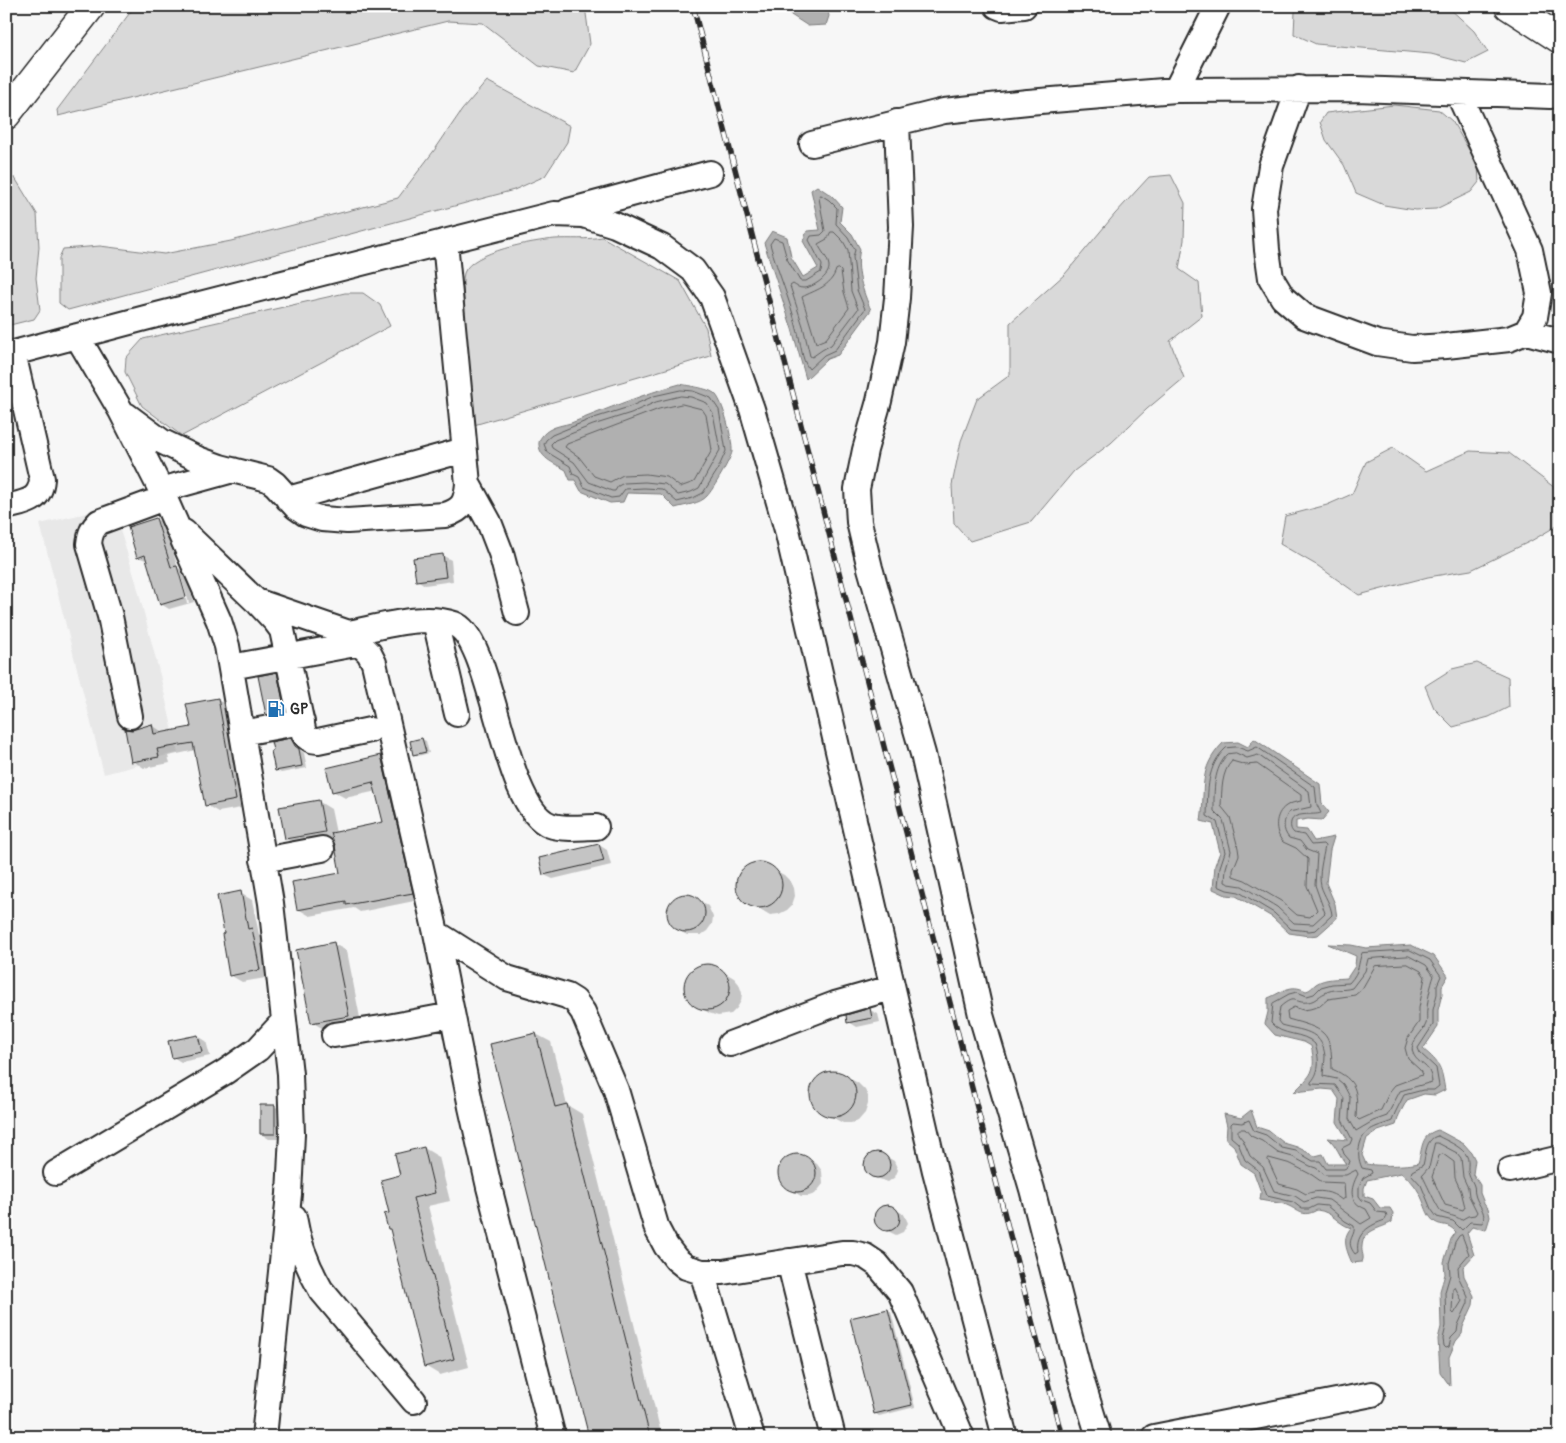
<svg xmlns="http://www.w3.org/2000/svg" width="1566" height="1443" font-family="Pangolin,sans-serif">
<style>
.built{fill:#e8e8e8}
.green{fill:#d9d9d9;stroke:#828282}
.water{fill:#b0b0b0;stroke:#7b7b7b}
.shadow{fill:#0003;fill-rule:evenodd}
.lines{fill:none;stroke-linecap:round;stroke-linejoin:round}
.shore{stroke:#606060;stroke-width:1}
.building{fill:#c4c4c4;stroke:#2b2b2b}
.minor-casing{stroke:#2b2b2b;stroke-width:28}
.major-casing{stroke:#2b2b2b;stroke-width:31}
.minor{stroke:#fff;stroke-width:24}
.major{stroke:#fff;stroke-width:28}
.rail-casing{stroke:#2b2b2b;stroke-width:5.5}
.rail{stroke:#fff;stroke-width:4;stroke-dasharray:11;stroke-linecap:butt}
.labels{text-anchor:middle;stroke-width:4;stroke-linejoin:round;paint-order:stroke}
.poi-label{font-size:15px;font-weight:bold;fill:#2b2b2b;stroke:#fff;text-anchor:start}
</style>
<rect width="100%" height="100%" fill="#f7f7f7"/>
<filter id="ink" filterUnits="userSpaceOnUse"><feTurbulence type="fractalNoise" baseFrequency=".02" numOctaves="2"/><feDisplacementMap in="SourceGraphic" scale="10" xChannelSelector="R" yChannelSelector="G"/><feConvolveMatrix kernelMatrix="1 2 1 2 8 2 1 2 1" color-interpolation-filters="sRGB"/></filter>
<g filter="url(#ink)">
<path class="built" d="M 113,507 L 136,582 L 161,679 L 178,753 L 139,761 L 139,765 L 104,774 L 40,524 Z"/>
<path class="green" d="M 135,6 L 585,6 L 590,44 L 574,73 L 539,66 L 483,23 L 448,21 L 58,116 L 57,110 Z
M 1298,6 L 1447,6 L 1474,31 L 1488,52 L 1466,63 L 1431,54 L 1316,44 L 1294,34 L 1295,12 Z
M 487,81 L 570,126 L 567,142 L 545,176 L 514,190 L 68,310 L 59,303 L 59,258 L 63,249 L 100,246 L 164,254 L 231,241 L 398,198 L 436,148 L 462,110 Z
M 1394,105 L 1439,110 L 1452,121 L 1478,165 L 1479,182 L 1471,192 L 1436,209 L 1415,210 L 1384,205 L 1356,193 L 1344,165 L 1326,140 L 1320,122 L 1326,113 Z
M 1171,175 L 1185,203 L 1184,240 L 1179,269 L 1199,283 L 1202,316 L 1170,341 L 1184,378 L 1147,409 L 1111,443 L 1074,471 L 1031,522 L 970,541 L 954,523 L 952,485 L 961,441 L 977,399 L 1010,375 L 1010,323 L 1065,274 L 1115,214 L 1149,177 Z
M 6,178 L 15,178 L 37,214 L 39,247 L 36,278 L 40,310 L 34,319 L 6,326 Z
M 602,237 L 680,281 L 706,328 L 711,356 L 474,425 L 469,388 L 463,285 C 463,282 463,277 464,273 C 472,251 534,241 555,239 C 571,238 586,240 602,237 Z
M 345,293 L 363,293 L 380,305 L 390,326 L 182,436 L 142,406 L 125,372 L 126,358 L 143,339 Z
M 1393,448 L 1426,471 L 1470,451 L 1509,453 L 1555,488 L 1560,494 L 1560,524 L 1531,541 L 1471,570 L 1428,577 L 1359,595 L 1318,566 L 1280,544 L 1285,516 L 1327,505 L 1352,494 L 1366,462 Z
M 1477,663 L 1508,677 L 1509,707 L 1489,717 L 1453,727 L 1434,708 L 1425,686 L 1452,669 Z"/>
<path class="water" d="M 788,6 L 827,6 L 829,16 L 826,25 L 808,26 L 791,15 Z
M 817,186 L 832,196 L 842,207 L 840,222 L 852,234 L 860,249 C 855,270 863,292 871,310 L 838,355 L 827,359 L 806,379 L 792,329 L 764,243 L 772,231 L 787,237 L 791,257 L 803,277 L 818,268 L 803,241 L 807,231 L 820,230 L 811,190 Z
M 680,384 C 689,386 707,388 714,393 C 723,399 733,441 732,452 C 731,458 713,490 707,496 C 700,504 685,505 675,508 L 661,494 L 627,493 L 623,502 L 610,503 L 581,491 L 575,480 L 570,480 L 566,470 C 556,464 540,459 539,445 C 538,439 544,433 549,430 C 555,426 564,425 571,423 C 607,409 643,394 680,384 Z
M 6,391 L 11,394 L 13,405 L 12,411 L 6,414 Z
M 1254,739 L 1320,784 L 1322,804 L 1329,812 L 1322,820 L 1308,819 L 1296,821 L 1296,829 L 1307,830 L 1314,841 L 1334,837 L 1330,850 L 1326,883 L 1335,904 L 1337,918 L 1318,935 L 1309,936 L 1289,933 L 1272,917 L 1236,896 L 1226,895 L 1213,889 L 1215,865 L 1220,852 L 1213,824 L 1201,821 C 1206,788 1197,770 1223,743 L 1238,742 L 1248,747 Z
M 1328,944 L 1351,945 L 1366,948 L 1411,945 L 1434,956 L 1448,976 L 1442,986 L 1442,994 L 1438,1010 L 1438,1027 L 1423,1049 C 1441,1064 1441,1067 1445,1090 L 1435,1095 L 1424,1094 L 1407,1100 L 1399,1115 L 1396,1125 L 1378,1131 L 1367,1138 L 1362,1155 L 1366,1164 C 1376,1166 1409,1166 1418,1163 C 1423,1148 1420,1135 1438,1130 L 1464,1144 L 1471,1152 L 1475,1160 L 1473,1174 L 1480,1185 L 1480,1193 L 1484,1203 L 1488,1208 L 1490,1217 L 1486,1230 L 1472,1227 L 1467,1233 L 1474,1255 L 1463,1267 L 1464,1276 L 1474,1296 L 1473,1305 L 1463,1327 L 1462,1334 L 1456,1341 L 1449,1357 L 1450,1386 L 1440,1372 L 1438,1339 L 1441,1327 L 1440,1291 L 1445,1274 L 1444,1262 L 1451,1239 L 1456,1232 C 1447,1222 1443,1227 1435,1222 C 1428,1217 1426,1208 1423,1201 C 1418,1189 1412,1180 1401,1173 L 1367,1180 L 1364,1188 L 1364,1196 L 1373,1199 L 1380,1208 L 1390,1208 L 1393,1213 L 1392,1222 C 1381,1229 1363,1229 1362,1246 C 1361,1253 1365,1256 1362,1262 L 1352,1263 C 1347,1251 1341,1239 1351,1228 C 1336,1223 1333,1212 1317,1210 C 1301,1219 1299,1209 1284,1204 C 1277,1202 1268,1202 1260,1200 L 1261,1192 L 1254,1173 L 1241,1164 L 1234,1146 L 1226,1139 L 1227,1126 L 1224,1114 L 1241,1118 L 1251,1110 L 1257,1127 L 1269,1131 L 1284,1143 L 1297,1147 L 1315,1156 L 1323,1154 L 1328,1164 L 1346,1164 C 1339,1155 1337,1146 1328,1138 L 1348,1140 L 1337,1122 L 1339,1099 L 1333,1090 L 1322,1089 L 1294,1092 C 1311,1075 1317,1072 1311,1046 L 1304,1042 L 1275,1035 L 1265,1024 L 1268,1012 L 1268,998 C 1283,992 1290,983 1306,991 C 1311,990 1312,987 1316,984 C 1325,978 1337,979 1347,978 L 1355,966 L 1356,956 Z"/>
<path class="shadow" d="M 156,519 L 164,524 L 178,568 L 185,572 L 194,602 L 169,609 L 161,604 L 148,561 L 138,557 ZM 177,570 L 179,570 L 189,603 L 187,603 Z
M 442,555 L 451,560 L 453,581 L 425,585 L 417,580 Z
M 277,674 L 280,676 L 288,713 L 271,716 L 267,714 Z
M 217,700 L 229,706 L 247,807 L 218,812 L 206,805 L 196,750 L 168,756 L 170,763 L 144,768 L 133,761 L 132,731 L 152,725 L 164,733 L 192,728 Z
M 291,739 L 296,742 L 300,750 L 304,753 L 307,768 L 281,773 L 276,770 Z
M 422,739 L 426,741 L 429,753 L 418,756 L 414,754 Z
M 381,757 L 393,764 L 424,899 L 360,912 L 354,908 L 310,916 L 298,909 L 341,874 L 335,839 L 299,846 L 286,839 L 318,801 L 331,809 L 336,833 L 384,823 L 377,791 L 345,798 L 333,791 Z
M 599,845 L 607,850 L 611,865 L 553,879 L 544,875 Z
M 763,864 L 784,875 L 791,882 L 794,888 L 795,896 L 792,905 L 787,910 L 779,914 L 770,915 L 743,899 L 739,894 L 738,884 L 740,875 L 744,870 L 752,865 Z
M 240,893 L 252,900 L 259,934 L 263,936 L 271,977 L 242,982 L 230,975 Z
M 687,896 L 692,897 L 708,906 L 713,917 L 712,924 L 707,931 L 701,935 L 687,935 L 678,930 L 669,919 L 668,913 L 670,905 L 679,897 Z
M 334,944 L 347,951 L 361,1023 L 325,1030 L 312,1022 Z
M 705,965 L 715,967 L 734,978 L 739,984 L 742,993 L 741,1001 L 737,1008 L 731,1014 L 718,1016 L 709,1013 L 696,1005 L 689,999 L 685,990 L 686,981 L 691,972 L 697,968 Z
M 870,1010 L 878,1014 L 880,1022 L 857,1027 L 849,1022 Z
M 536,1034 L 551,1042 L 567,1105 L 582,1114 L 662,1437 L 590,1437 Z
M 198,1036 L 206,1041 L 210,1056 L 181,1062 L 173,1057 Z
M 829,1073 L 837,1073 L 845,1076 L 858,1083 L 865,1090 L 868,1096 L 868,1104 L 865,1113 L 858,1121 L 851,1123 L 843,1123 L 822,1112 L 815,1106 L 812,1098 L 812,1089 L 816,1082 L 821,1076 Z
M 274,1106 L 283,1111 L 282,1139 L 269,1139 L 261,1134 Z
M 424,1148 L 439,1157 L 450,1201 L 428,1206 L 469,1367 L 440,1375 L 425,1366 L 391,1214 L 401,1176 Z
M 875,1153 L 882,1154 L 894,1161 L 898,1170 L 895,1177 L 888,1182 L 879,1179 L 870,1174 L 865,1166 L 867,1158 Z
M 793,1155 L 801,1156 L 808,1158 L 817,1164 L 822,1171 L 823,1184 L 815,1194 L 809,1196 L 801,1196 L 788,1188 L 781,1182 L 779,1176 L 780,1168 L 783,1162 Z
M 886,1206 L 904,1214 L 908,1223 L 903,1232 L 896,1235 L 879,1227 L 875,1218 L 876,1212 L 879,1209 Z
M 888,1310 L 891,1312 L 915,1407 L 879,1416 L 876,1414 L 852,1319 Z"/>
<g class="lines">
<path class="shore" d="M 821,195 L 829,200 L 837,208 L 836,224 L 848,237 L 855,250 L 853,257 L 857,290 L 865,309 L 835,350 L 824,355 L 809,369 C 801,360 801,341 797,329 C 790,300 778,273 770,244 L 774,238 L 782,241 L 787,259 L 800,281 L 806,281 L 821,272 L 822,265 L 809,240 L 811,236 L 821,235 L 825,231 L 819,198 Z
M 831,232 L 834,232 L 843,241 L 848,250 L 851,291 L 858,309 L 831,345 L 822,350 L 812,357 L 810,356 L 803,326 L 790,286 L 793,284 C 796,286 799,288 803,288 C 813,288 830,276 829,266 C 828,258 821,251 818,244 L 827,239 Z
M 839,269 L 841,271 L 844,292 L 849,308 L 826,339 L 816,343 L 802,297 C 815,290 831,287 836,270 Z
M 681,390 L 693,391 L 711,398 L 719,410 L 726,451 L 717,471 L 703,493 L 693,498 L 677,502 L 662,489 L 644,488 L 625,489 L 619,497 L 611,498 L 584,487 L 579,477 L 573,474 L 570,466 L 547,452 L 544,444 L 546,440 L 552,435 L 591,419 L 629,407 L 654,396 Z
M 681,396 L 691,397 L 707,403 L 713,413 L 720,450 L 699,488 L 691,492 L 678,495 L 665,484 L 645,482 L 624,483 L 618,486 L 615,491 L 612,491 L 589,482 L 574,462 L 552,448 L 551,444 L 555,440 L 593,425 L 631,413 L 656,402 Z
M 682,404 L 702,409 L 706,415 L 712,450 L 694,482 L 680,487 L 667,477 L 646,474 L 623,475 L 610,482 L 594,476 L 579,457 L 565,447 L 567,444 L 659,409 Z
M 1237,747 L 1248,751 L 1257,747 L 1315,787 L 1317,805 L 1321,813 C 1313,816 1294,811 1291,822 C 1290,827 1291,830 1294,833 L 1304,835 L 1311,845 L 1323,844 L 1325,846 C 1323,858 1318,874 1321,886 C 1324,896 1331,904 1332,915 L 1316,930 L 1309,931 L 1291,929 L 1274,913 L 1239,892 L 1227,890 L 1218,886 L 1220,867 L 1225,852 L 1217,822 L 1207,816 C 1208,791 1206,766 1226,748 Z
M 1236,753 L 1247,758 L 1258,755 L 1309,791 L 1311,807 L 1289,812 C 1283,820 1282,830 1289,838 L 1300,841 L 1307,850 L 1317,854 L 1315,885 L 1325,913 L 1313,924 L 1294,923 L 1277,907 L 1242,886 L 1229,884 L 1225,882 L 1226,868 L 1231,851 L 1223,820 L 1214,811 C 1214,791 1213,768 1228,754 Z
M 1232,761 L 1246,765 L 1257,764 L 1301,795 L 1301,801 C 1296,802 1290,803 1286,806 C 1274,814 1274,832 1283,842 L 1296,848 L 1308,859 L 1307,886 L 1317,910 L 1310,917 L 1297,915 L 1281,901 L 1245,880 L 1233,876 L 1233,870 L 1239,855 L 1238,848 L 1230,817 L 1221,806 C 1222,791 1221,772 1232,761 Z
M 1410,950 L 1430,960 L 1441,976 L 1437,985 L 1437,994 L 1433,1010 L 1433,1025 L 1418,1048 L 1420,1053 L 1436,1068 L 1439,1086 L 1434,1090 L 1423,1090 L 1404,1095 L 1395,1113 L 1392,1121 C 1378,1127 1365,1127 1360,1144 C 1358,1153 1358,1159 1362,1168 L 1371,1170 L 1372,1173 L 1363,1178 L 1359,1187 L 1359,1196 L 1362,1200 L 1370,1203 L 1377,1212 L 1386,1213 L 1387,1216 L 1385,1220 C 1370,1225 1355,1233 1358,1252 L 1355,1254 C 1344,1240 1356,1237 1354,1226 L 1345,1221 L 1327,1206 L 1317,1205 L 1309,1209 L 1302,1209 L 1293,1202 L 1267,1196 L 1258,1170 L 1245,1160 L 1238,1143 L 1231,1137 L 1231,1124 L 1233,1122 L 1242,1123 L 1249,1120 L 1254,1131 L 1266,1135 L 1282,1148 L 1296,1151 L 1313,1161 L 1320,1161 L 1326,1169 L 1344,1169 L 1348,1167 L 1350,1161 L 1344,1154 L 1342,1148 L 1350,1144 L 1352,1139 L 1342,1120 L 1344,1098 L 1335,1085 L 1311,1084 L 1311,1082 C 1321,1071 1319,1057 1315,1044 C 1303,1031 1282,1037 1271,1023 L 1273,1003 L 1289,994 L 1297,992 L 1307,996 L 1314,994 L 1321,987 L 1332,984 L 1349,983 C 1361,970 1357,965 1362,953 Z
M 1409,956 L 1426,965 L 1434,976 C 1431,984 1427,1002 1427,1010 C 1426,1016 1428,1021 1425,1026 C 1421,1034 1409,1043 1413,1053 C 1418,1066 1430,1062 1432,1082 L 1400,1091 L 1387,1116 L 1373,1121 L 1356,1131 L 1349,1119 L 1350,1097 L 1343,1084 L 1337,1079 L 1323,1076 C 1323,1070 1325,1063 1325,1056 C 1322,1029 1301,1031 1281,1025 L 1278,1021 L 1280,1007 C 1296,993 1294,1004 1308,1002 C 1316,1001 1318,996 1325,993 C 1333,988 1343,991 1352,988 L 1365,971 L 1368,959 Z
M 1408,964 L 1421,971 L 1425,977 L 1419,1008 L 1419,1022 L 1408,1038 L 1405,1048 L 1408,1059 L 1420,1070 L 1422,1075 L 1395,1085 L 1390,1091 L 1381,1110 L 1359,1120 L 1356,1117 C 1358,1091 1357,1080 1332,1069 C 1332,1030 1323,1029 1288,1019 L 1287,1011 L 1294,1007 L 1303,1010 L 1310,1009 L 1320,1006 L 1328,999 L 1355,995 L 1362,989 L 1375,966 Z
M 1240,1129 L 1245,1129 L 1251,1136 L 1262,1141 L 1278,1153 L 1293,1157 L 1310,1166 L 1316,1168 L 1325,1175 L 1346,1175 L 1356,1170 L 1358,1174 C 1350,1189 1348,1202 1366,1209 L 1371,1218 L 1361,1224 L 1329,1200 L 1316,1198 L 1304,1202 L 1295,1196 L 1274,1191 L 1263,1167 L 1250,1156 L 1243,1140 L 1238,1134 L 1238,1131 Z
M 1438,1136 C 1447,1141 1458,1145 1465,1153 C 1471,1161 1466,1167 1469,1175 C 1470,1179 1473,1182 1474,1186 C 1475,1189 1474,1191 1475,1194 C 1477,1205 1488,1212 1482,1223 L 1470,1222 L 1462,1230 L 1453,1221 L 1437,1217 L 1431,1209 L 1421,1185 L 1411,1174 L 1412,1171 L 1423,1165 C 1426,1155 1425,1138 1438,1136 Z
M 1435,1143 L 1438,1143 L 1457,1153 L 1461,1158 L 1463,1177 L 1468,1188 L 1469,1196 L 1477,1212 L 1475,1215 L 1468,1216 L 1461,1220 C 1455,1215 1448,1216 1442,1212 C 1438,1210 1426,1182 1422,1175 L 1429,1167 Z
M 1443,1154 L 1454,1162 L 1455,1178 L 1461,1191 L 1465,1207 L 1463,1210 L 1445,1205 L 1432,1177 L 1439,1156 Z
M 1269,1158 L 1291,1164 L 1312,1175 L 1322,1182 L 1344,1183 L 1345,1198 L 1342,1200 C 1331,1191 1319,1189 1306,1194 L 1297,1189 L 1279,1184 L 1268,1160 Z
M 1462,1235 L 1469,1254 L 1458,1267 L 1459,1278 L 1468,1297 L 1468,1303 L 1458,1325 L 1457,1332 L 1451,1338 L 1449,1347 L 1446,1348 L 1444,1346 L 1443,1339 L 1446,1326 L 1445,1292 L 1450,1275 L 1449,1263 L 1452,1253 L 1455,1242 L 1459,1236 Z
M 1455,1287 L 1462,1301 L 1454,1314 L 1452,1312 L 1453,1288 Z"/>
</g>
<path class="building" d="M 156,518 L 171,567 L 177,566 L 186,597 L 160,605 L 145,555 L 137,558 L 128,527 Z
M 443,554 L 446,577 L 416,581 L 413,558 Z
M 277,672 L 285,711 L 266,715 L 258,676 Z
M 218,698 L 236,800 L 205,806 L 193,743 L 157,749 L 159,757 L 131,762 L 125,729 L 132,730 L 152,724 L 154,734 L 191,727 L 186,704 Z
M 291,738 L 295,746 L 299,749 L 302,766 L 275,771 L 271,751 L 273,750 L 271,742 Z
M 422,738 L 426,752 L 413,755 L 410,741 Z
M 381,755 L 413,893 L 346,905 L 346,901 L 297,910 L 292,882 L 340,873 L 335,846 L 331,833 L 383,822 L 373,782 L 332,792 L 326,768 Z
M 319,800 L 325,832 L 285,839 L 279,807 Z
M 599,844 L 604,861 L 543,875 L 539,858 Z
M736 885a23 23 0 1 1 46 0a23 23 0 1 1-46 0Z
M 241,891 L 248,929 L 252,928 L 260,970 L 229,976 L 222,934 L 224,933 L 217,896 Z
M667 913a19 19 0 1 1 38 0a19 19 0 1 1-38 0Z
M 334,942 L 349,1016 L 311,1023 L 296,950 Z
M684 987a23 23 0 1 1 46 0a23 23 0 1 1-46 0Z
M 870,1008 L 872,1018 L 847,1023 L 846,1015 Z
M 536,1033 L 555,1107 L 567,1104 L 650,1437 L 589,1437 L 490,1044 Z
M 198,1035 L 202,1052 L 172,1058 L 168,1041 Z
M810 1094a23 23 0 1 1 46 0a23 23 0 1 1-46 0Z
M 260,1105 L 275,1105 L 275,1134 L 260,1134 Z
M 424,1147 L 435,1193 L 413,1198 L 454,1359 L 424,1367 L 390,1229 L 388,1229 L 384,1214 L 389,1213 L 381,1180 L 400,1175 L 395,1154 Z
M864 1165a13 13 0 1 1 26 0a13 13 0 1 1-26 0Z
M778 1173a19 19 0 1 1 38 0a19 19 0 1 1-38 0Z
M874 1218a13 13 0 1 1 26 0a13 13 0 1 1-26 0Z
M 888,1309 L 912,1405 L 874,1414 L 850,1318 Z"/>
<g class="lines">
<g class="minor-casing">
<path id="minor" d="M 997,6 L 1002,8 L 1024,6
M 1299,88 L 1271,166 L 1264,209 L 1267,250 L 1271,278 L 1283,298 L 1304,316 L 1377,343 L 1412,348 L 1446,346 L 1509,339 L 1526,332 L 1560,341
M 1176,90 L 1356,89 L 1550,96 L 1560,94
M 1458,93 L 1530,250 L 1539,293 L 1535,317 L 1526,332
M 897,122 L 901,227 L 897,298 L 892,342 L 879,401 L 865,450 L 857,489 L 859,522 L 870,568 L 923,754 L 981,1015 L 1032,1189 L 1079,1372 L 1099,1437
M 812,144 L 944,111 L 1028,102 L 1176,90 L 1218,6
M 568,211 L 710,173
M 77,336 L 121,411 L 161,490 L 219,621 L 227,646 L 242,733 L 271,903 L 290,1074 L 292,1134 L 289,1194 L 264,1437
M 6,355 L 145,318 L 554,214 L 583,215 L 615,225 L 662,247 L 693,270 L 712,297 L 752,409 L 787,530 L 935,1171 L 1005,1437
M 126,415 L 161,441 L 198,459 L 220,467 L 268,479 L 275,484 L 296,507 L 306,514 L 322,519 L 347,521 L 445,515 C 463,510 466,502 468,484 L 445,242
M 468,484 L 489,522 L 501,553 L 517,613
M 161,490 L 233,470
M 288,499 L 464,450
M 6,507 C 25,502 40,502 42,479 L 13,353
M 184,532 L 256,601 L 349,633 L 369,653 L 374,663 L 436,933 L 471,1107 L 489,1187 L 553,1437
M 259,604 L 276,622 L 282,630 L 304,734 C 308,739 311,741 318,741 L 370,730
M 435,621 L 457,714
M 349,633 C 380,627 424,613 454,624 C 493,637 502,807 550,825 C 564,830 582,827 596,827
M 231,667 L 361,643
M 130,716 L 110,616 L 89,544 C 90,534 92,529 99,522 L 164,498
M 242,733 L 302,722
M 263,860 L 322,849
M 436,933 L 507,978 L 567,996 L 575,1001 L 583,1012 L 616,1090 L 657,1229 L 666,1246 L 676,1259 L 686,1267 L 702,1272 L 723,1272 L 842,1253 L 853,1253 L 865,1256 L 877,1264 L 900,1292 L 962,1437
M 334,1035 L 388,1027 L 452,1015
M 730,1044 L 835,1004 L 891,988
M 1510,1170 L 1560,1158
M 56,1173 L 225,1072 L 258,1049 L 284,1021
M 294,1217 C 298,1244 307,1266 321,1290 L 414,1401
M 789,1261 L 833,1437
M 702,1272 L 752,1437
M 1154,1437 L 1372,1394"/>
</g>
<g class="major-casing">
<path id="major" d="M 1509,6 L 1560,39
M 6,115 L 91,6"/>
</g>
<use href="#minor" class="minor"/>
<use href="#major" class="major"/>
<g class="rail-casing">
<path id="rail" d="M 693,6 L 1062,1437"/>
</g>
<use href="#rail" class="rail"/>
</g>
</g>
<defs>
<g id="fuel-bare" transform="scale(1.35)"><path d="M-5.5-6h7V0h2V4h1.3V-2.5L3-4.5l.8-.8L6-3V5H2.5V1h-1V6h-7ZM-4.2-4.7v3.2H.2V-4.7Z" fill="#1f6fb2" stroke="#fff" stroke-width="2.5" paint-order="stroke"/></g>
</defs>
<g fill-rule="evenodd">
<use href="#fuel-bare" x="276" y="709"/>
</g>
<g class="labels">
<g class="poi-label">
<text x="290" y="714">GP</text>
</g>
</g>
<rect width="1566" height="1443" fill="none" stroke="#fff" stroke-width="25"/>
<rect x="12" y="12" width="1541" height="1418" fill="none" stroke="#2b2b2b" stroke-width="2" filter="url(#ink)"/>
</svg>
